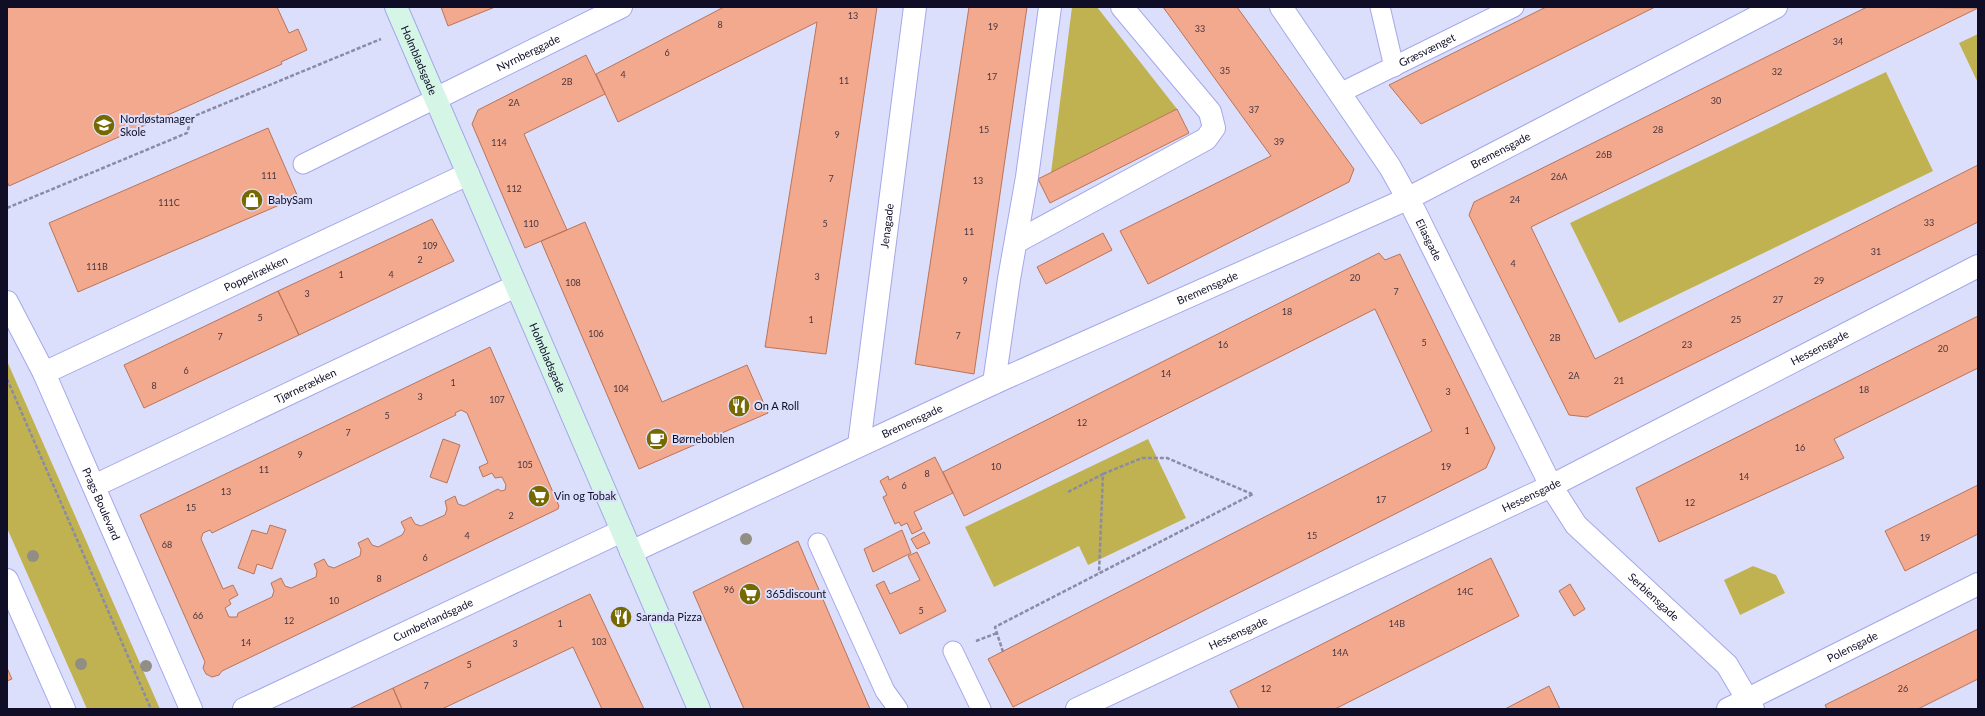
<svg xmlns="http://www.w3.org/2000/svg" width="1985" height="716" font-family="Lato,sans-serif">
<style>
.green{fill:#c0b251}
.building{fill:#f2a98d;stroke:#b9745a;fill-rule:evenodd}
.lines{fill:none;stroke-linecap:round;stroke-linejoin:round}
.lane-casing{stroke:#a4a7ea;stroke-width:21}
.street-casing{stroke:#a4a7ea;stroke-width:24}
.secondary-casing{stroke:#a4a7ea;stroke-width:24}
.path{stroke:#8a8ba6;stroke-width:2.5;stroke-dasharray:4 2;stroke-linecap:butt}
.lane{stroke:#fff;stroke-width:19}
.street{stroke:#fff;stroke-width:22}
.secondary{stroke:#d5f5e6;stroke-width:22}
.tree{fill:#918f85}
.labels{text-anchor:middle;stroke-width:4;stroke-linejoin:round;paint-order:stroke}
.number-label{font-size:9px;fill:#483540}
.street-label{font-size:11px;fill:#0f0e26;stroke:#dcdffb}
.poi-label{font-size:11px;fill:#0f0e26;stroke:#dcdffb;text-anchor:start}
</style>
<rect width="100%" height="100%" fill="#dcdffb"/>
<path class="green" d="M 1072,7 L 1097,7 L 1177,109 L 1051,173 Z
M 1978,34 L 1978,83 L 1959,43 Z
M 1886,72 L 1933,171 L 1619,323 L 1570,223 Z
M 7,361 L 160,709 L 87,709 L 7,528 Z
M 1148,439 L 1186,518 L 1088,565 L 1079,546 L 994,587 L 965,527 Z
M 1753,566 L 1776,575 L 1785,593 L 1740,615 L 1724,580 Z"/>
<path class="building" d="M 7,7 L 277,7 L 289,33 L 298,29 L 307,50 L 281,62 L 282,64 L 9,186 L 7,181 Z
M 441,7 L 495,7 L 448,26 Z
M 724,7 L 877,7 L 826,354 L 765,347 L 817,22 L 618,122 L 596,74 Z
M 969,7 L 1027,7 L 974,374 L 915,364 Z
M 1163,7 L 1237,7 L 1354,169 L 1349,182 L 1148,284 L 1120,231 L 1271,156 Z
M 1546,7 L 1655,7 L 1421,124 L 1389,85 Z
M 1867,7 L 1978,8 L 1531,227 L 1595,359 L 1978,165 L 1978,222 L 1587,417 L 1569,415 L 1469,215 L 1474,202 Z
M 586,55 L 605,94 L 524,134 L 567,230 L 525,248 L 472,124 L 478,110 Z
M 1177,109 L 1189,133 L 1050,203 L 1038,179 Z
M 268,128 L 298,197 L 78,292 L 49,223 Z
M 432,219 L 454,261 L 299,335 L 278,291 Z
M 585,222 L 662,402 L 747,365 L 768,413 L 639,469 L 541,241 Z
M 1103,233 L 1112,250 L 1046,284 L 1037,267 Z
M 1379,253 L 1385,260 L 1400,254 L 1495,448 L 1486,468 L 1013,707 L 988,659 L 1432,431 L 1375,309 L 964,516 L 943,472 Z
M 278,291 L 299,335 L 144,408 L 124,365 Z
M 1978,316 L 1978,368 L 1834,439 L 1844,458 L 1659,542 L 1636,488 Z
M 490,347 L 559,506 L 558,509 L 222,671 L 219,675 L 212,677 L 206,674 L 203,668 L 205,662 L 140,515 ZM 461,410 L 467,413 L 488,463 L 479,467 L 483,477 L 492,473 L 495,478 L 502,477 L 506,485 L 505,490 L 501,491 L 498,489 L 464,506 L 458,504 L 455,496 L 445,501 L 447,509 L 445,515 L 421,526 L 415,524 L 411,517 L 401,522 L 405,530 L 402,535 L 378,547 L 372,545 L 368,538 L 358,543 L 361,550 L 360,556 L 334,568 L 328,566 L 324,559 L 314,564 L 317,571 L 316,577 L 291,588 L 285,586 L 281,578 L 271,583 L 274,591 L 272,597 L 238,613 L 237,617 L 229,617 L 225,608 L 231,604 L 229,600 L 238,595 L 233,585 L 223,589 L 201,539 L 203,533 L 210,530 L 212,533 L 456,415 L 455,413 Z
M 443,439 L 460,445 L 447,483 L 430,477 Z
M 935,457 L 953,493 L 914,512 L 922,529 L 912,534 L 907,523 L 901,526 L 899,522 L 895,524 L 883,497 L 887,495 L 880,481 L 888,476 L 889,480 Z
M 1978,485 L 1978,534 L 1905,571 L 1885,531 Z
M 270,525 L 286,530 L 272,569 L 257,564 L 254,574 L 238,568 L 252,530 L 267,534 Z
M 902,530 L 911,553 L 873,572 L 864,549 Z
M 924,532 L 930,543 L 917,549 L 911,539 Z
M 798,541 L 870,709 L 744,709 L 693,592 Z
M 917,552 L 946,611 L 900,634 L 876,585 L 884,581 L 890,594 L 920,580 L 908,556 Z
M 1491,558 L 1519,616 L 1335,709 L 1239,709 L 1230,691 Z
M 1570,584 L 1585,609 L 1574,616 L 1559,591 Z
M 590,594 L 644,709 L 602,709 L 573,647 L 442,709 L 402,709 L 393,688 Z
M 1978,629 L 1978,679 L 1918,709 L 1827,709 L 1825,705 Z
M 7,668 L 12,679 L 7,681 Z
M 1549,686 L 1560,709 L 1505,709 Z
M 393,688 L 402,709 L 349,709 Z"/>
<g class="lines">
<g class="lane-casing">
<g id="lane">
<path d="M 1380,7 L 1394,67"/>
<path id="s1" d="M 1340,93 L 1514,7"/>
<path d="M 303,164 L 435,99"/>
<path d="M 818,543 L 885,691 L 898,709"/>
<path d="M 953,651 L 981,709"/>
</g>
</g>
<g class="street-casing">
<g id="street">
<path id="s2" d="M 1281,7 L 1390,167 L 1414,210 L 1551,486 L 1576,525 L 1727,665 L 1753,709"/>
<path id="s3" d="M 435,99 L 621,7"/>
<path d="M 1016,242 L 1206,139 L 1214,128 L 1210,112 L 1122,7"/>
<path id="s4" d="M 7,302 L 44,373 L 191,709"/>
<path id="s5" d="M 44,373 L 468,174"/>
<path d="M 994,383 L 1009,279 L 1027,177 L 1050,7"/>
<path id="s6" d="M 859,445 L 915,7"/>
<path id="s7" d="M 94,486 L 516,286"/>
<path id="s8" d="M 631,552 L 994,383 L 1407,199 L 1776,7"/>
<path d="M 7,580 L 64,709"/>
<path id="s9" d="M 244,709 L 622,531"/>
<path id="s10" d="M 1077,709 L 1551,486 L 1978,266"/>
<path id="s11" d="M 1728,709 L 1978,584"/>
</g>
</g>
<g class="secondary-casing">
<g id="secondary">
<path id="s12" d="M 396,7 L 699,709"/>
</g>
</g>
<path class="path" d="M 7,208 L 187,133 L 192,117 L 381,39
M 7,379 L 151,709
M 1103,474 L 1142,458 L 1167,458 L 1252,494
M 1068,492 L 1103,474 L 1099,573
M 976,641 L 997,633
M 1003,652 L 995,627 L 1253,494"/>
<use href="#lane" class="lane"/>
<use href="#street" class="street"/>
<use href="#secondary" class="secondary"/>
</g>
<g class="tree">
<circle cx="746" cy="539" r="6"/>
<circle cx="33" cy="556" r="6"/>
<circle cx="81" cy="664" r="6"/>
<circle cx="146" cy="666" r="6"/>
</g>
<defs>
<g id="school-disc" transform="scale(1.15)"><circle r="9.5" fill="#756900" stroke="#dcdffb"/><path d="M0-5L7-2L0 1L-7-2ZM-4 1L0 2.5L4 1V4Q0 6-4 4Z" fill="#fff"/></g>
<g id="shop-disc" transform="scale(1.15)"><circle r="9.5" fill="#756900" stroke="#dcdffb"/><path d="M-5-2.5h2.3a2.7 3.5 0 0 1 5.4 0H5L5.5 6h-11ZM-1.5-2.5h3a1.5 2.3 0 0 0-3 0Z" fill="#fff"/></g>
<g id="restaurant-disc" transform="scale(1.15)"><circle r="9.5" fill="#756900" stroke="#dcdffb"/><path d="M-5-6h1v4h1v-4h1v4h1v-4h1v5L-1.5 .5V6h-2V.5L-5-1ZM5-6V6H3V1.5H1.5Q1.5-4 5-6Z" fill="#fff"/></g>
<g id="cafe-disc" transform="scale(1.15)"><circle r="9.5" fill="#756900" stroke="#dcdffb"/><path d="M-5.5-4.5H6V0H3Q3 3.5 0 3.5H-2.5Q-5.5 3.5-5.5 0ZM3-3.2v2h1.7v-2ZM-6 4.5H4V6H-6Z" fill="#fff"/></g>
<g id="supermarket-disc" transform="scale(1.15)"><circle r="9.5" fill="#756900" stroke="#dcdffb"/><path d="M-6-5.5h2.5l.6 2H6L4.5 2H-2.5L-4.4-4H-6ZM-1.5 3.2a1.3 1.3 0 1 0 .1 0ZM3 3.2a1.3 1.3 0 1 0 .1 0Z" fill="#fff"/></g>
</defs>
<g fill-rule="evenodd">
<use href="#school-disc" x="104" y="125"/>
<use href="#shop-disc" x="252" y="200"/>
<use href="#restaurant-disc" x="739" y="406"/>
<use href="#cafe-disc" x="657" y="439"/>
<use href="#supermarket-disc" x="539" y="496"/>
<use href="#supermarket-disc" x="750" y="594"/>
<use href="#restaurant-disc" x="621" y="617"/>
</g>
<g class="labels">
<g class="number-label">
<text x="853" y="19">13</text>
<text x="720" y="28">8</text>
<text x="993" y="30">19</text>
<text x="1200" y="32">33</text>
<text x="1838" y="45">34</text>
<text x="667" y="56">6</text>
<text x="1225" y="74">35</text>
<text x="1777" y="75">32</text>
<text x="623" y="78">4</text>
<text x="992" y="80">17</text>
<text x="844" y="84">11</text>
<text x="567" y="85">2B</text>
<text x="1716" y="104">30</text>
<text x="514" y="106">2A</text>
<text x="1254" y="113">37</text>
<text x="984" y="133">15</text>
<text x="1658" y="133">28</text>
<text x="837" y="138">9</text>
<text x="1279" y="145">39</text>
<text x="499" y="146">114</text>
<text x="1604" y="158">26B</text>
<text x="269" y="179">111</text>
<text x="1559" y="180">26A</text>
<text x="831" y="182">7</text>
<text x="978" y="184">13</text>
<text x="514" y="192">112</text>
<text x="1515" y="203">24</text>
<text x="169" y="206">111C</text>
<text x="1929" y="226">33</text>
<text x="531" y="227">110</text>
<text x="825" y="227">5</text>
<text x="969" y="235">11</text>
<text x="430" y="249">109</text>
<text x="1876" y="255">31</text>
<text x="420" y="263">2</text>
<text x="1513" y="267">4</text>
<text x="97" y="270">111B</text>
<text x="341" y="278">1</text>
<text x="391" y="278">4</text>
<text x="817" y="280">3</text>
<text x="1355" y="281">20</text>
<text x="965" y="284">9</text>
<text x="1819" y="284">29</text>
<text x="573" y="286">108</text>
<text x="1396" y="295">7</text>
<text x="307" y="297">3</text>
<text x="1778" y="303">27</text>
<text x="1287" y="315">18</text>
<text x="260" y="321">5</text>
<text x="811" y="323">1</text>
<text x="1736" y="323">25</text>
<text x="596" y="337">106</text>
<text x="958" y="339">7</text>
<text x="220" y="340">7</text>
<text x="1555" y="341">2B</text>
<text x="1424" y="346">5</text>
<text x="1223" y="348">16</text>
<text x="1687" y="348">23</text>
<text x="1943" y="352">20</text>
<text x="186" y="374">6</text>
<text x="1166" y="377">14</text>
<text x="1574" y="379">2A</text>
<text x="1619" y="384">21</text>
<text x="453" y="386">1</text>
<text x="154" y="389">8</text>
<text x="621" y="392">104</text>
<text x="1864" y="393">18</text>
<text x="1448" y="395">3</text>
<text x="420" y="400">3</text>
<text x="497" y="403">107</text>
<text x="387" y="419">5</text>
<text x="1082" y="426">12</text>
<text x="1467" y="434">1</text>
<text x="348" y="436">7</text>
<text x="1800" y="451">16</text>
<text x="300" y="458">9</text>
<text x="525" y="468">105</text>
<text x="996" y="470">10</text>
<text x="1446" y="470">19</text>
<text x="264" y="473">11</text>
<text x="927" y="477">8</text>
<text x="1744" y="480">14</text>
<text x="904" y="489">6</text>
<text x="226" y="495">13</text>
<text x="1381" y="503">17</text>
<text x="1690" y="506">12</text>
<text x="191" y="511">15</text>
<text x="511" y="519">2</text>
<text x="467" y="539">4</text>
<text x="1312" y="539">15</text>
<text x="1925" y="541">19</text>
<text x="167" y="548">68</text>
<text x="425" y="561">6</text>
<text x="379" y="582">8</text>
<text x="729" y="593">96</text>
<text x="1465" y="595">14C</text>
<text x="334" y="604">10</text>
<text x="921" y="614">5</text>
<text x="198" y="619">66</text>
<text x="289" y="624">12</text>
<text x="560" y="627">1</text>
<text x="1397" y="627">14B</text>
<text x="599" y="645">103</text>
<text x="246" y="646">14</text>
<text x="515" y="647">3</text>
<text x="1340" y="656">14A</text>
<text x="469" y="668">5</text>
<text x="426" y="689">7</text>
<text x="1266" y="692">12</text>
<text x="1903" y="692">26</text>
</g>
<g class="street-label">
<text dy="4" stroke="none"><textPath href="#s1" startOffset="97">Græsvænget</textPath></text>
<text dy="4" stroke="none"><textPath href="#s3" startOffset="104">Nyrnberggade</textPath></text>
<text dy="4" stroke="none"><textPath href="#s12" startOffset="58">Holmbladsgade</textPath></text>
<text dy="4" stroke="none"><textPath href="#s8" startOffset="958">Bremensgade</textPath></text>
<text dy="4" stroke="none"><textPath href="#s6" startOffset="221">Jenagade</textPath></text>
<text dy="4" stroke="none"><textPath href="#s2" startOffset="276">Eliasgade</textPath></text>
<text dy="4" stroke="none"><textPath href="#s5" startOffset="234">Poppelrækken</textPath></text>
<text dy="4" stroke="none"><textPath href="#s8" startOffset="634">Bremensgade</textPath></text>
<text dy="4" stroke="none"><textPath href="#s10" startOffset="826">Hessensgade</textPath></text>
<text dy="4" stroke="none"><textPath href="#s12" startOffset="382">Holmbladsgade</textPath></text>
<text dy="4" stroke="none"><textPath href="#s7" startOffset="234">Tjørnerækken</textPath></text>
<text dy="4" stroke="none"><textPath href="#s8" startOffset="310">Bremensgade</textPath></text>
<text dy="4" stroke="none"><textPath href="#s10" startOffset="502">Hessensgade</textPath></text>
<text dy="4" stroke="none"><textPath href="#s4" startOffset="223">Prags Boulevard</textPath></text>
<text dy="4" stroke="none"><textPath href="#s2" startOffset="703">Serbiensgade</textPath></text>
<text dy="4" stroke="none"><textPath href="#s9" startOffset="209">Cumberlandsgade</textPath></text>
<text dy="4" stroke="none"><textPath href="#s10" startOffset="178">Hessensgade</textPath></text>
<text dy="4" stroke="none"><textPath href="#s11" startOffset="139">Polensgade</textPath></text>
</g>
<g class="poi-label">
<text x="120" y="123">Nordøstamager<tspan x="120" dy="13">Skole</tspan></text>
<text x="268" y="204">BabySam</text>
<text x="754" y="410">On A Roll</text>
<text x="672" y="443">Børneboblen</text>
<text x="554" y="500">Vin og Tobak</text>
<text x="766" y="598">365discount</text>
<text x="636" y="621">Saranda Pizza</text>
</g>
</g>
<rect width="1985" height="716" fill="none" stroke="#0f0e26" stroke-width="16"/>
</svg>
